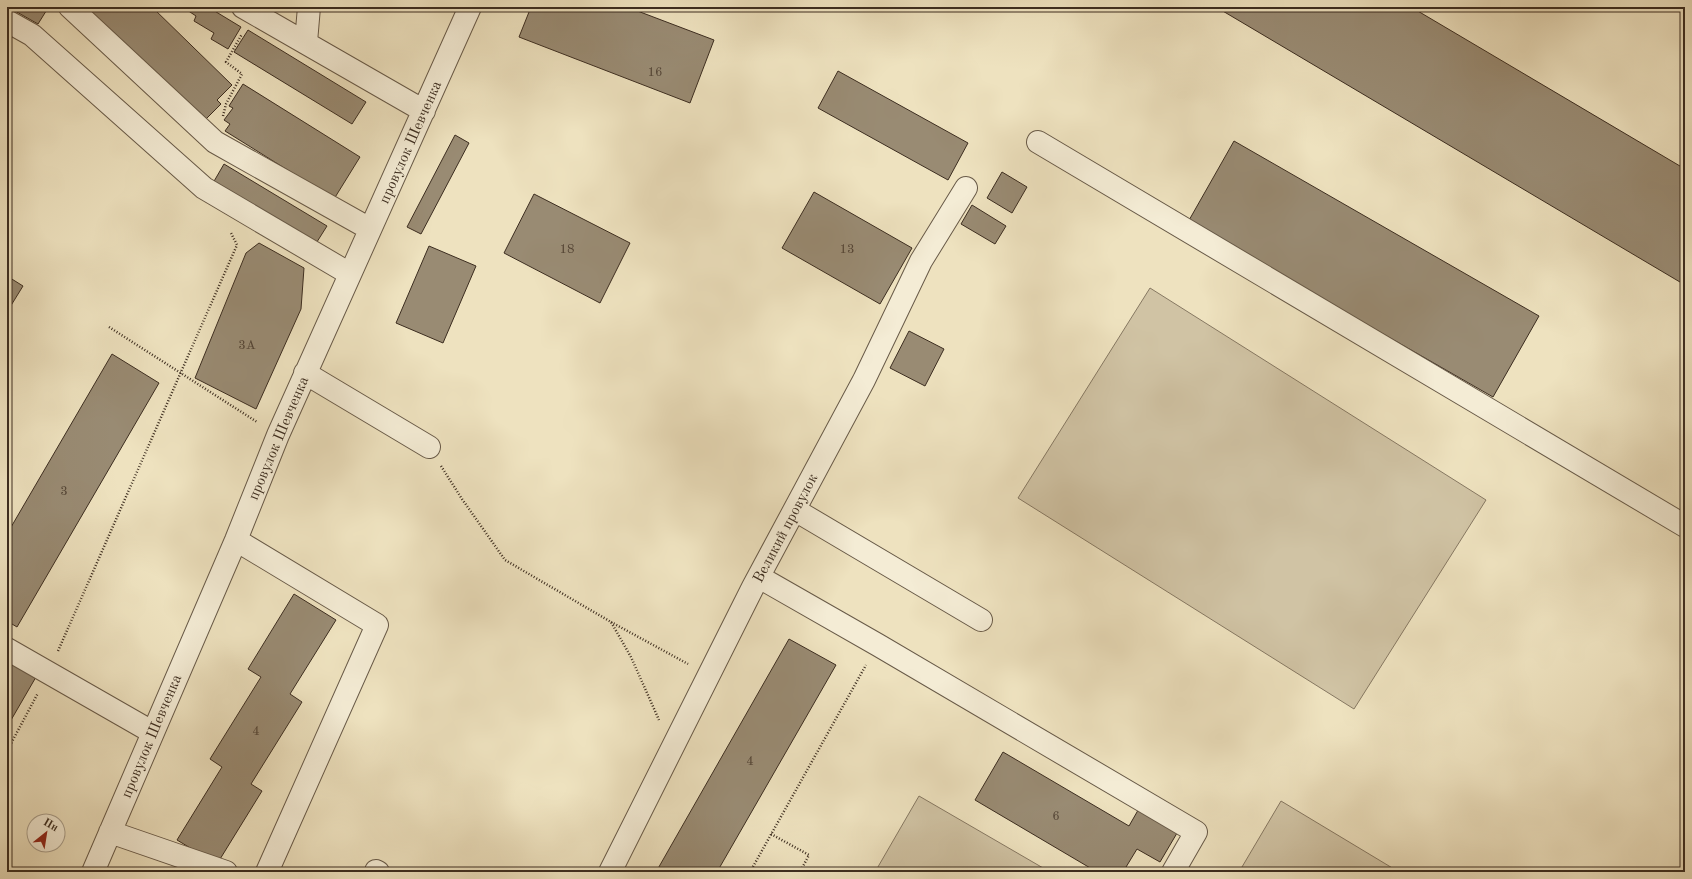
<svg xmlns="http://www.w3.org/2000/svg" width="1692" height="879" font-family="'Old Standard TT',serif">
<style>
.green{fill:#d0c3a4;stroke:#867862}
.building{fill:#998b73;stroke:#3c2d20}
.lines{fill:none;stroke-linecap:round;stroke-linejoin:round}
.minor-casing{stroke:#685a48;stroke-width:24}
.path{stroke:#3c2d20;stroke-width:2.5;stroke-dasharray:1 2;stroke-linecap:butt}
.minor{stroke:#f4ecd5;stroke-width:22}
.labels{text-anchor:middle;stroke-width:3;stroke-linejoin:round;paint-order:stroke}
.number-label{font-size:13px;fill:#534435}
.street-label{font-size:15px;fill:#3c2d20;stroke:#f4ecd5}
</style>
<rect width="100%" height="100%" fill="#eee2bf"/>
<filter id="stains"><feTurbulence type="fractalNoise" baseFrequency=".005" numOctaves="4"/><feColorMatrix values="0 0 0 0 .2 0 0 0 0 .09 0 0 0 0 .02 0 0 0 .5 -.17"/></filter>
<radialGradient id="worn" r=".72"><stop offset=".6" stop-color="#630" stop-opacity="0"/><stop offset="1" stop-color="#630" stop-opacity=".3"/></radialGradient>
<path class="green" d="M 1150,288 L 1486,500 L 1354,709 L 1018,498 Z
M 919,796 L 1050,872 L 875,872 Z
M 1281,801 L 1399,872 L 1239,872 Z"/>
<path class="building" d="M 8,7 L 46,7 L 48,8 L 38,24 Z
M 83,7 L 152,7 L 232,85 L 217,100 L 221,104 L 201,124 Z
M 184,7 L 208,7 L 241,27 L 228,49 L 211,39 L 214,33 L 194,21 L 196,16 L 184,8 Z
M 531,7 L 627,7 L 714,40 L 690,103 L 519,37 Z
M 1216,7 L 1411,7 L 1685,169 L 1685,285 Z
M 248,30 L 366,102 L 352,124 L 234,52 Z
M 838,71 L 968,143 L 948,180 L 818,108 Z
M 243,84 L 360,157 L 334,199 L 225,131 L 230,124 L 224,120 L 233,108 L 229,106 Z
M 455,135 L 469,143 L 421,234 L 407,227 Z
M 1234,141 L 1539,316 L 1493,397 L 1188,222 Z
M 224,164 L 327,226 L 315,245 L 213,183 Z
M 1002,172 L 1027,187 L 1012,213 L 987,198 Z
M 814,192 L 912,248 L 880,304 L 782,248 Z
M 534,194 L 630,243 L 600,303 L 504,253 Z
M 972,205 L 1006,226 L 995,244 L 961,224 Z
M 259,243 L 304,268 L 301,309 L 256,409 L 195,378 L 246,253 Z
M 429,246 L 476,266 L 443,343 L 396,323 Z
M 7,276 L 23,286 L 7,312 Z
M 909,331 L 944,349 L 925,386 L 890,368 Z
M 112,354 L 159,383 L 17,627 L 7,621 L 7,534 Z
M 294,594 L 336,620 L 290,694 L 302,702 L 251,784 L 262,791 L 217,864 L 177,840 L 222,767 L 210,759 L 261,677 L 248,669 Z
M 789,639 L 836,665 L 717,872 L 656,872 Z
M 7,660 L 36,677 L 7,727 Z
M 1003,752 L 1129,826 L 1141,805 L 1180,828 L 1160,862 L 1137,849 L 1123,872 L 1097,872 L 975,800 Z"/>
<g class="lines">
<g class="minor-casing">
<path id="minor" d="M 70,7 L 215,142 L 370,229
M 243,7 L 424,111
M 7,21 L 32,35 L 204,188 L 350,274
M 306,42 L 309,7
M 1038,142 L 1685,526
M 305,373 L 429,447
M 795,510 L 981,620
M 236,540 L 377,625 L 267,872
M 759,577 L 878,645 L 1196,832 L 1173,872
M 7,649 L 152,732
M 110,832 L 226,872
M 376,871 L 378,872
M 93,872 L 236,540 L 278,435 L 470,7
M 610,872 L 753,587 L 864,380 L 921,261 L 966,188"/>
</g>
<path class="path" d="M 223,116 L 226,104 L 242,74 L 226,62 L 242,34
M 109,327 L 257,422
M 441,466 L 462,499 L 505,560 L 611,622 L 631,657 L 659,720
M 611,622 L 688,664
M 58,651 L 237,245 L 231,233
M 7,751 L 38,693
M 771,834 L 809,855 L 800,872
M 750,872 L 866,665"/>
<use href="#minor" class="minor"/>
</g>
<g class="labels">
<g class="number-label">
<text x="655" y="76">16</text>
<text x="567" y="253">18</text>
<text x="847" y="253">13</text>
<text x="247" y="349">3А</text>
<text x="64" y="495">3</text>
<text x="256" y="735">4</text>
<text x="750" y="765">4</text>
<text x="1056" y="820">6</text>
</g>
<g class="street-label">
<text transform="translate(410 142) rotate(-66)" y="5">провулок Шевченка</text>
<text transform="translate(278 438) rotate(-67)" y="5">провулок Шевченка</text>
<text transform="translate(785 528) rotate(-62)" y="5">Великий провулок</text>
<text transform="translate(151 736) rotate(-67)" y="5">провулок Шевченка</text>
</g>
</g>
<rect width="1692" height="879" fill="none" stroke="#eee2bf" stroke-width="24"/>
<rect x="8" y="8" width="1676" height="863" fill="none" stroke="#3c2d20" stroke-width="2"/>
<rect x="12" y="12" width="1668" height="855" fill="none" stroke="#3c2d20"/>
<g transform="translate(46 833) rotate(30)"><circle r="19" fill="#f4ecd5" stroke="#aaa08d"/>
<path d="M0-3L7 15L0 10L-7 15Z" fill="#8f2418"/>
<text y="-6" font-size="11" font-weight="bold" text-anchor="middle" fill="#3c2d20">Пн</text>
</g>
<rect width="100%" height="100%" filter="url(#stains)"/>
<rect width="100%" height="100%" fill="url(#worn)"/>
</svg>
